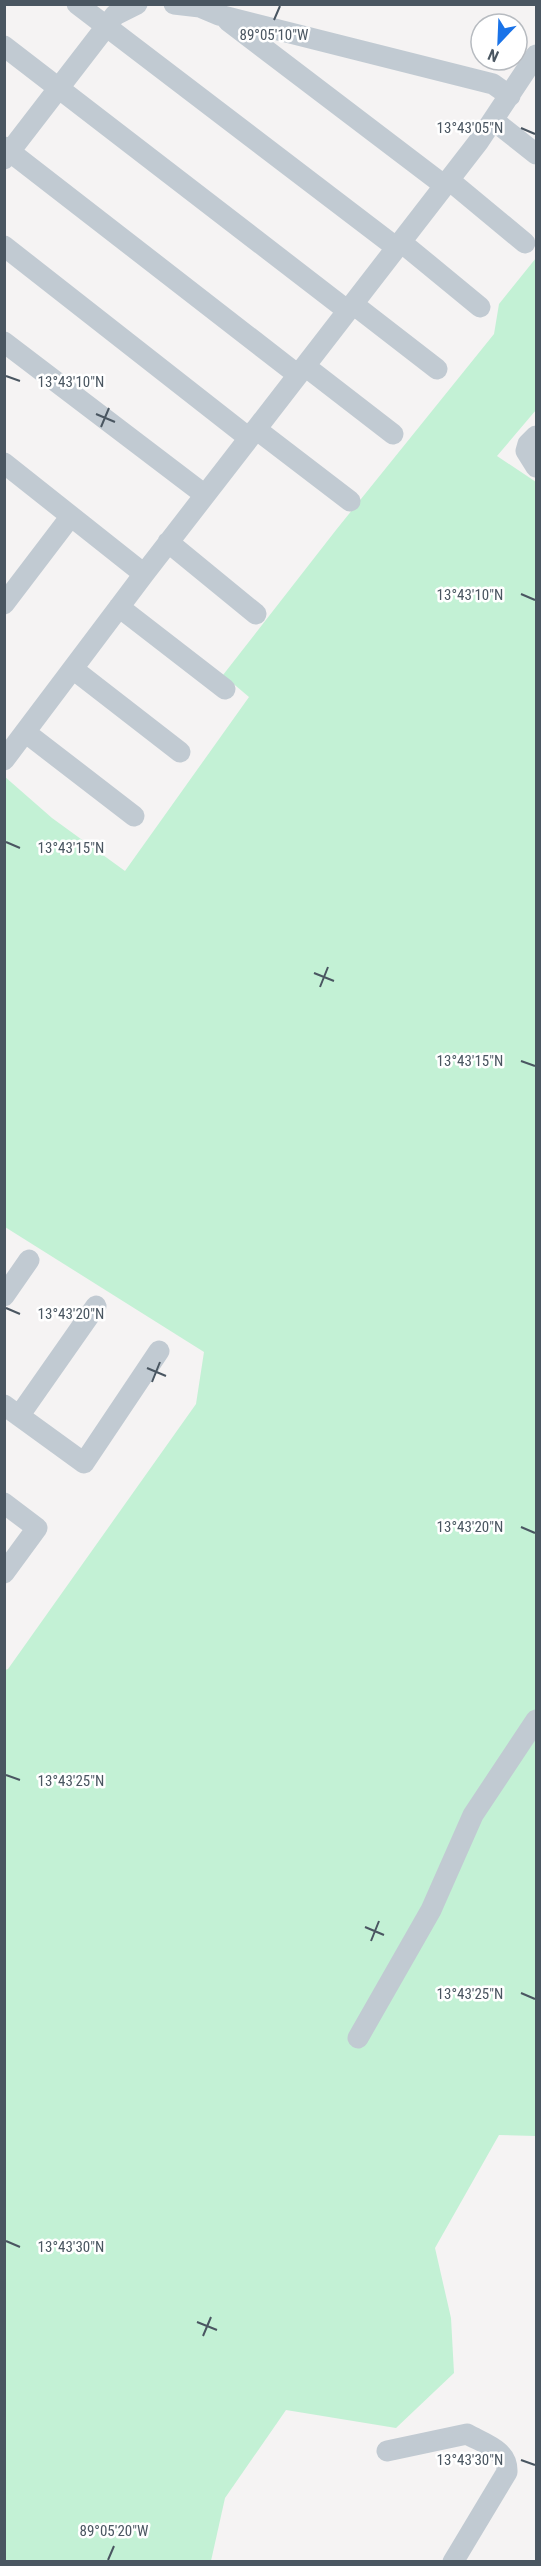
<svg xmlns="http://www.w3.org/2000/svg" width="541" height="2566" font-family="'Roboto Condensed',sans-serif">
<style>
.grass{fill:#c3f1d5}
.lines{fill:none;stroke-linecap:round;stroke-linejoin:round}
.minor{stroke:#c1cad2;stroke-width:21}
.ticks{fill:none;stroke:#4a5661;stroke-width:2}
.ticks-label{font-size:15px;text-anchor:middle;fill:#4a5661;stroke:#fff;stroke-width:5;stroke-linejoin:round;paint-order:stroke}
</style>
<rect width="100%" height="100%" fill="#f5f3f3"/>
<path class="grass" d="M 536,258 L 536,410 L 497,456 L 536,482 L 536,2136 L 499,2135 L 435,2248 L 451,2318 L 454,2373 L 396,2428 L 286,2410 L 225,2498 L 211,2561 L 5,2561 L 5,1670 L 8,1669 L 196,1404 L 204,1352 L 5,1227 L 4,776 L 52,818 L 125,871 L 249,697 L 223,675 L 336,530 L 494,334 L 499,304 Z"/>
<g class="lines">
<path class="minor" d="M 77,4 L 397,248
M 174,4 L 200,7 L 219,15 L 493,84 L 510,96
M 228,21 L 445,186
M 4,46 L 348,311
M 493,120 L 536,154
M 4,147 L 298,375
M 4,159 L 115,15 L 137,4
M 449,180 L 525,243
M 401,242 L 480,307
M 4,246 L 249,438
M 353,304 L 437,369
M 4,342 L 205,495
M 305,366 L 393,434
M 256,429 L 350,501
M 536,436 L 528,444 L 526,451 L 536,467
M 4,463 L 144,574
M 168,542 L 256,614
M 4,604 L 71,516
M 119,607 L 225,689
M 73,669 L 180,752
M 25,732 L 134,816
M 4,760 L 144,574 L 479,141 L 536,55
M 4,1296 L 29,1260
M 4,1405 L 84,1463 L 159,1351
M 19,1416 L 96,1306
M 4,1503 L 37,1528 L 4,1573
M 358,2038 L 431,1910 L 473,1815 L 536,1720
M 387,2451 L 467,2434 C 485,2444 508,2450 507,2472 L 453,2562"/>
</g>
<path class="ticks" d="M 274,20 L 280,6M 521,128 L 535,134M 6,376 L 20,381M 96,414 L 115,422M 101,427 L 109,408M 521,594 L 535,600M 6,842 L 20,848M 314,973 L 334,981M 320,987 L 328,967M 521,1061 L 535,1066M 6,1308 L 20,1314M 147,1368 L 166,1376M 152,1382 L 160,1362M 521,1527 L 535,1533M 6,1775 L 20,1780M 365,1927 L 384,1935M 371,1941 L 379,1921M 521,1993 L 535,1999M 6,2241 L 20,2247M 197,2322 L 217,2330M 203,2336 L 211,2317M 521,2460 L 535,2465M 108,2560 L 114,2546"/>
<g class="ticks-label">
<text x="274" y="40">89°05'10"W</text>
<text x="470" y="133">13°43'05"N</text>
<text x="71" y="387">13°43'10"N</text>
<text x="470" y="600">13°43'10"N</text>
<text x="71" y="853">13°43'15"N</text>
<text x="470" y="1066">13°43'15"N</text>
<text x="71" y="1319">13°43'20"N</text>
<text x="470" y="1532">13°43'20"N</text>
<text x="71" y="1786">13°43'25"N</text>
<text x="470" y="1999">13°43'25"N</text>
<text x="71" y="2252">13°43'30"N</text>
<text x="470" y="2465">13°43'30"N</text>
<text x="114" y="2536">89°05'20"W</text>
</g>
<rect width="541" height="2566" fill="none" stroke="#4a5661" stroke-width="12"/>
<g transform="translate(499 42) rotate(203)"><circle r="28" fill="#ffffff" stroke="#b7bbc0" stroke-width="1.5"/>
<path d="M0-4.5L10 22L0 15L-10 22Z" fill="#1a73e8"/>
<text y="-9" font-size="16" font-weight="bold" text-anchor="middle" fill="#4a5661">N</text>
</g>
</svg>
